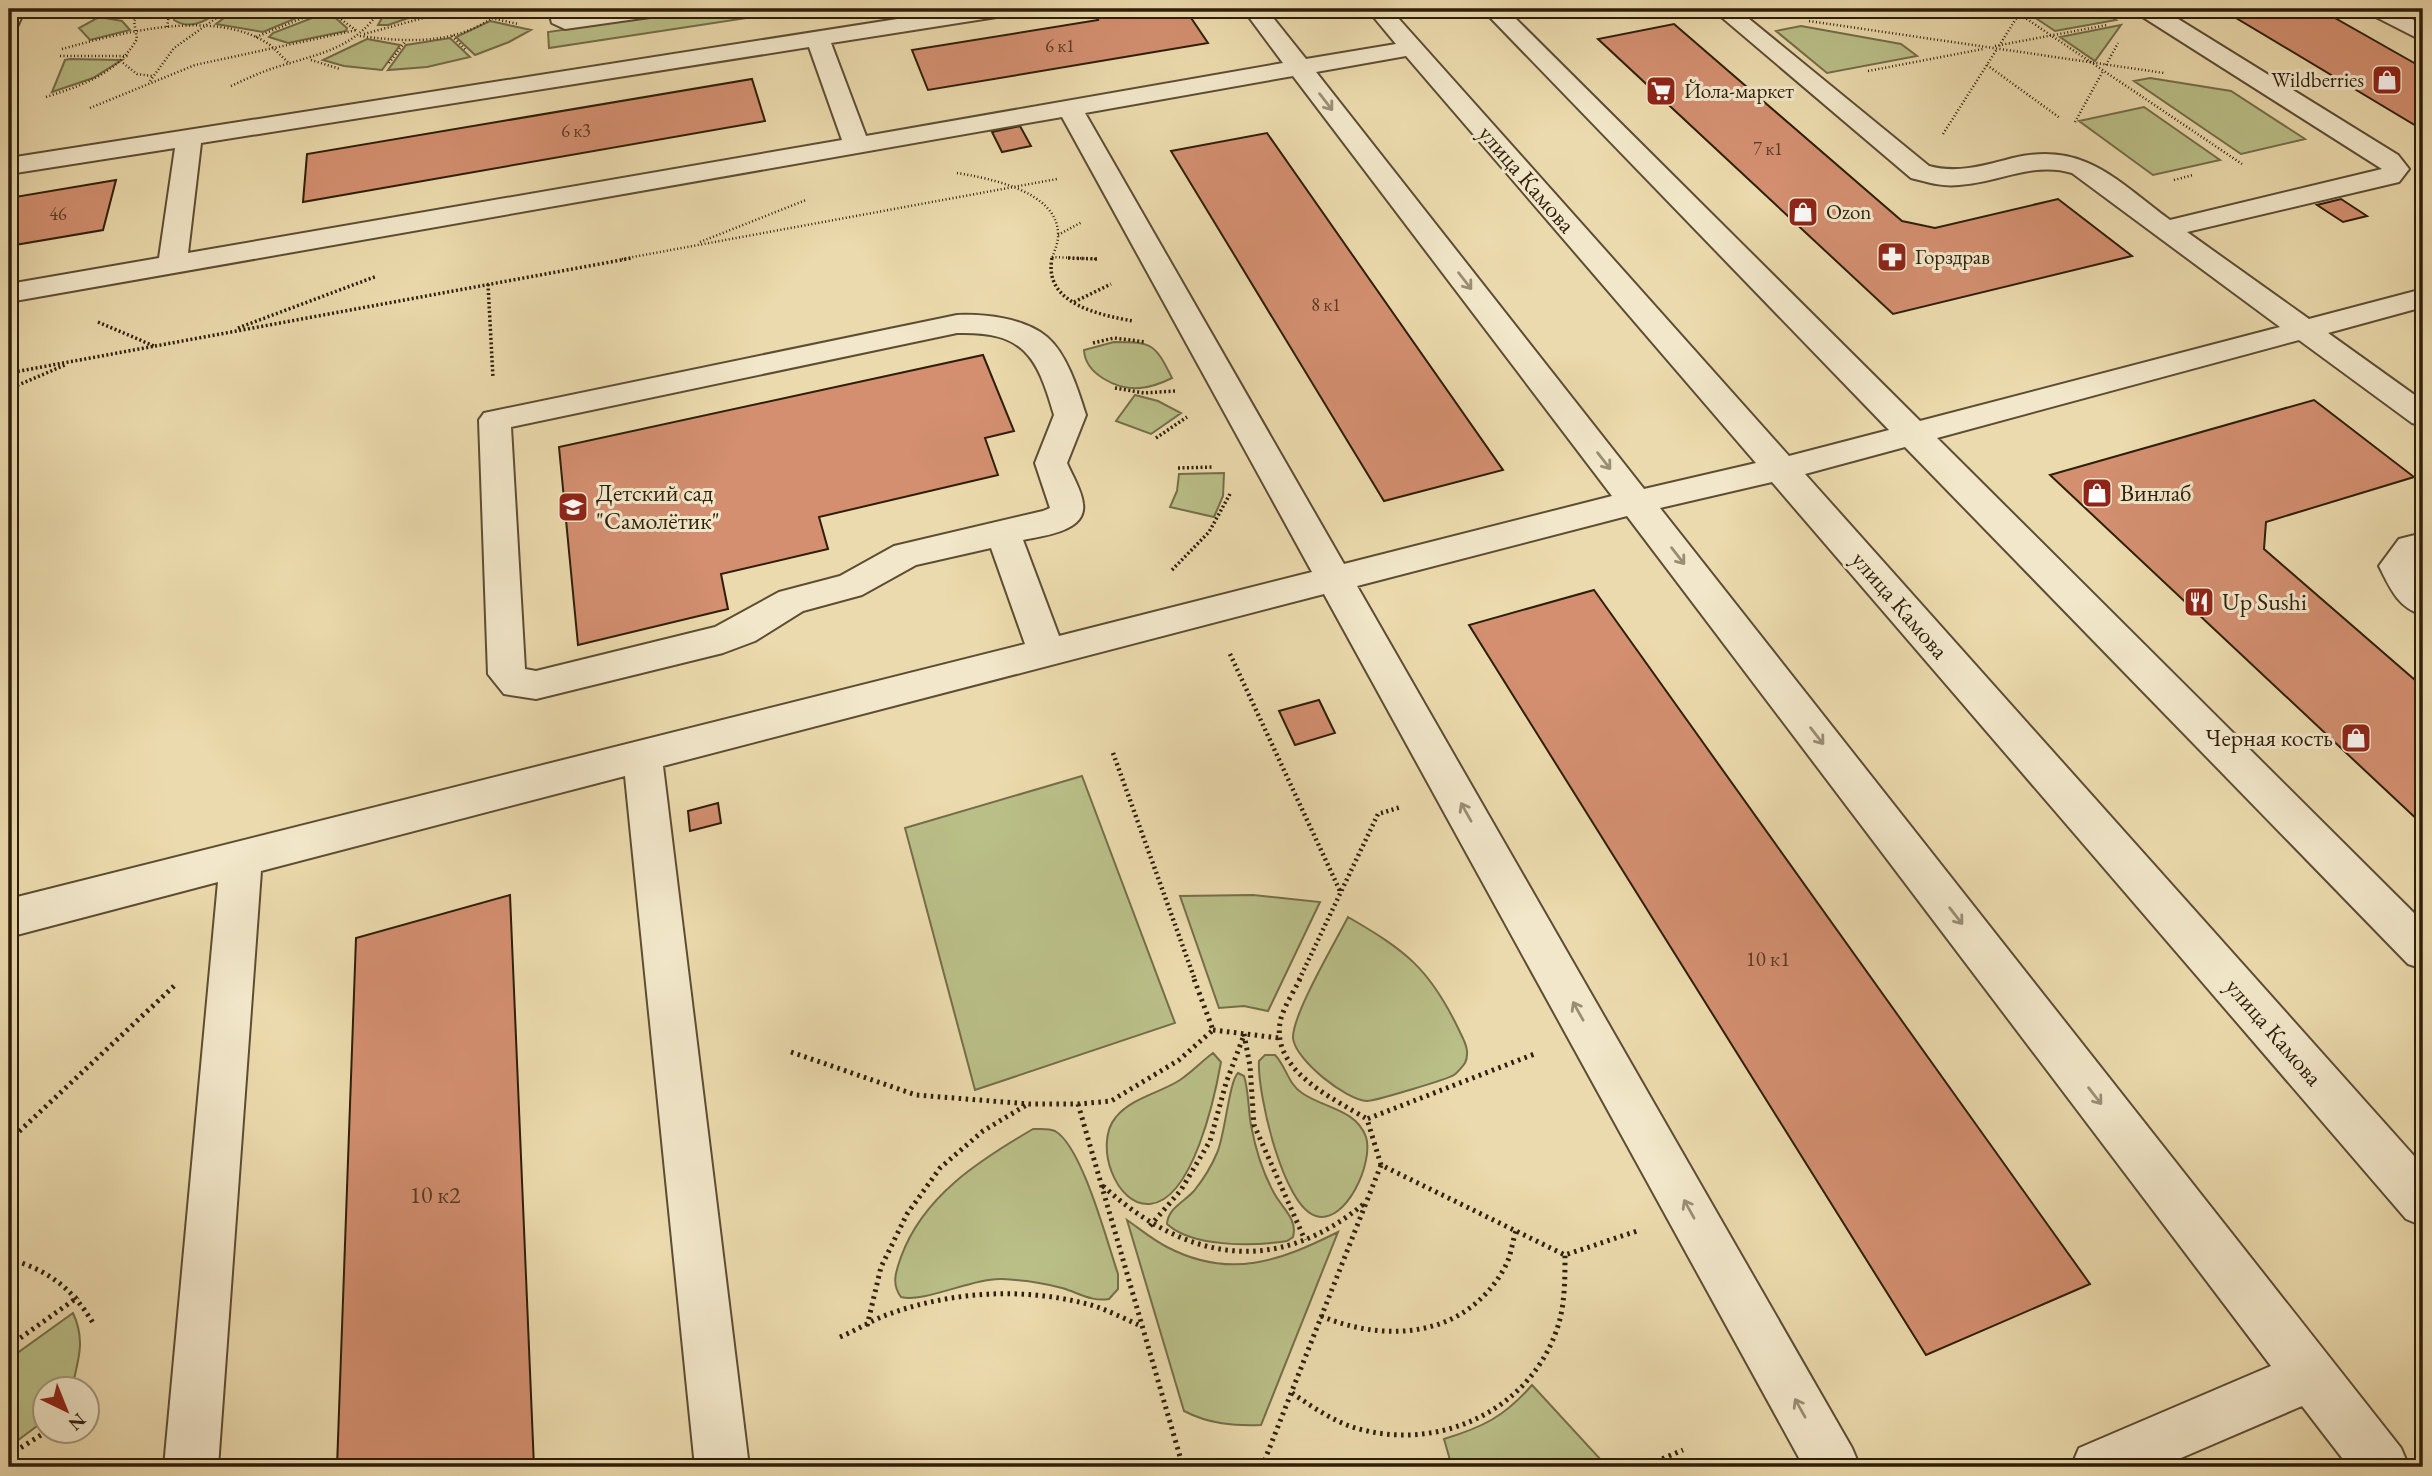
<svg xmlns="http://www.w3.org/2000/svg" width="2432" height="1476" font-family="'EB Garamond',serif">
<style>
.green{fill:#babf88;stroke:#746e49;stroke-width:2}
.building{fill:#d38f70;stroke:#2e1e0a;stroke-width:2}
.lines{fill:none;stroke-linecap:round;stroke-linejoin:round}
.minor-casing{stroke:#5d4d33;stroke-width:4}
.path-far3{stroke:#2e1e0a;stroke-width:2.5;stroke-dasharray:1 2.5;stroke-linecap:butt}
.path-far2{stroke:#2e1e0a;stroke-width:3.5;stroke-dasharray:2 2.5;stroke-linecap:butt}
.path-far1{stroke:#2e1e0a;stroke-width:4.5;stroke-dasharray:2 3.5;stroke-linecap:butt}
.path{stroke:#2e1e0a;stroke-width:5;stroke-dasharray:2.5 4.5;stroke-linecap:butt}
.minor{fill:#f2e7ca;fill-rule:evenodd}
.oneway{stroke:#9a8d74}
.labels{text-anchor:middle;stroke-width:6;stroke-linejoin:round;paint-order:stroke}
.far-number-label{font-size:18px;fill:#573a24}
.far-poi-label{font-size:21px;fill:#2e1e0a;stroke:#f2e7ca;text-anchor:start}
.number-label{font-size:21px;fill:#573a24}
.street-label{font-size:24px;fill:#2e1e0a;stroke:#f2e7ca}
.poi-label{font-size:24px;fill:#2e1e0a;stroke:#f2e7ca;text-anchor:start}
.near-number-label{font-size:24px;fill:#573a24}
</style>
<rect width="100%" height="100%" fill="#ebdaad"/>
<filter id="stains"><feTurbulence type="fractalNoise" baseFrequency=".00286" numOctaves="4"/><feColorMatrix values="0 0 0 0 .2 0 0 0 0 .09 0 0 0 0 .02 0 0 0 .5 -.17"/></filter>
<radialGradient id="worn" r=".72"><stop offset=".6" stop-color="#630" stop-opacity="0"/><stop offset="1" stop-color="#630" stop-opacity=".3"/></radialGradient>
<path class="green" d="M 176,9 L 225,9 C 209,18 192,32 174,20 Z
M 236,9 L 315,9 L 316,10 L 263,32 L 216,24 Z
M 387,9 L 435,9 L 388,25 L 378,25 Z
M 706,9 L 758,9 L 760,16 L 549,48 L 548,32 Z
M 2031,9 L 2099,9 L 2116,20 L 2055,31 L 2028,13 Z
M 325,13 L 331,14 L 347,28 L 346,31 L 288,43 L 269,37 L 273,33 Z
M 99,17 L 122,21 L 130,30 L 90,40 L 79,28 Z
M 490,21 L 531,30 L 509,42 L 475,55 L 456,37 Z
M 2121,25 L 2095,61 L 2060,37 Z
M 1801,26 L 1901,44 L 1917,56 L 1827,73 L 1776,31 Z
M 450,38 L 470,57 L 427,67 L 388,70 L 406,45 Z
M 367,39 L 400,45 L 382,70 L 344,66 L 323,60 Z
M 70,59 L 122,60 L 93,78 L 52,92 L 65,60 Z
M 2150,78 L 2231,91 L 2305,139 L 2241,154 L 2134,81 Z
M 2144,107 L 2220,160 L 2153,175 L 2079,121 Z
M 1114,342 C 1153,342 1155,344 1172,378 C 1162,383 1151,387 1140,388 C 1117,390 1085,374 1084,350 Z
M 1135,395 L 1158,401 L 1181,413 L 1151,434 L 1116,421 Z
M 1224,473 L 1223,496 L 1214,517 L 1170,507 L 1177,491 L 1179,474 Z
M 1082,776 L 1175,1023 L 975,1090 L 905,828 Z
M 1253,895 L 1320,902 L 1268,1011 L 1244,1006 L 1219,1008 L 1180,896 Z
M 1348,917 C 1405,950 1429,968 1458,1028 C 1463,1039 1471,1050 1465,1063 C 1463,1066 1457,1073 1454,1075 C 1448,1079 1375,1101 1367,1101 C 1346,1100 1295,1060 1293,1038 C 1292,1015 1336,941 1348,917 Z
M 1213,1053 L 1221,1062 C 1215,1096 1193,1200 1150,1204 C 1116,1207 1093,1144 1116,1117 C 1131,1098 1160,1093 1180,1080 C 1192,1072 1202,1061 1213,1053 Z
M 1265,1055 L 1275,1055 C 1286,1066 1288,1084 1302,1093 C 1323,1108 1356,1109 1366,1137 C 1374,1162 1346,1225 1316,1216 C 1283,1207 1257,1092 1259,1061 Z
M 1238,1073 L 1244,1076 C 1249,1092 1248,1109 1251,1125 C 1255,1147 1263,1173 1274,1193 C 1282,1208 1298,1219 1293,1237 L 1287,1241 C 1255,1246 1193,1248 1167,1224 C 1168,1208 1184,1202 1194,1191 C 1202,1181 1212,1165 1217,1153 C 1225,1136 1229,1081 1238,1073 Z
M 1033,1129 C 1040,1129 1049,1128 1055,1131 C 1082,1146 1107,1242 1118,1274 L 1118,1289 L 1109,1299 C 1092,1302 1079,1293 1062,1288 C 1044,1283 1021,1280 1002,1279 C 973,1278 924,1303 901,1297 C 891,1284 896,1271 901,1257 C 923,1196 980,1160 1033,1129 Z
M 1127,1220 C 1140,1229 1153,1240 1167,1247 C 1230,1280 1280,1261 1338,1232 L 1261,1425 C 1234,1426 1209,1424 1184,1411 Z
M 73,1313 C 86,1341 78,1360 72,1388 L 46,1388 L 45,1420 L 9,1447 L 9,1359 Z
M 1532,1385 L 1602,1461 L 1586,1467 L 1452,1467 L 1444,1439 C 1483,1427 1504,1417 1532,1385 Z"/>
<path class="building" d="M 1092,9 L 1185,9 L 1208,43 L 928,90 L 912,50 L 1098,20 Z
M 2221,9 L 2319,9 L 2423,68 L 2423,130 Z
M 1674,24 L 1902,221 L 1935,228 L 2058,199 L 2132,256 L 1893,314 L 1598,39 Z
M 752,79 L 765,121 L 303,202 L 307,154 Z
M 1020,126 L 1031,146 L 1002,152 L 992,132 Z
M 1267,133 L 1503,470 L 1384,501 L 1171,151 Z
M 116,180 L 103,230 L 9,246 L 9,198 Z
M 2341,199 L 2367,216 L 2343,222 L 2317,205 Z
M 983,355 L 1014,431 L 985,438 L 998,475 L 819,517 L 828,549 L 721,574 L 728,609 L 578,645 L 559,447 Z
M 2314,400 L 2414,477 L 2266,522 L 2264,549 L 2423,687 L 2423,825 L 2050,475 Z
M 1594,590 L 2090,1284 L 1926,1355 L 1469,625 Z
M 1319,700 L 1335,733 L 1295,745 L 1279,711 Z
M 718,803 L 721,823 L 690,831 L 688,811 Z
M 510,895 L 534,1467 L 337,1467 L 356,938 Z"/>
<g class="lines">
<g class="minor-casing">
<path id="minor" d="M 9,9 L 25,9 L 17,27 L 9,29 Z
M 548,9 L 570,9 L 571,14 L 610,9 L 668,9 L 665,14 L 657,16 L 565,29 L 552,23 Z
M 961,9 L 1014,9 L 1011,14 L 1003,16 L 831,43 L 866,136 L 1283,63 L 1243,9 L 1266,9 L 1306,59 L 1396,44 L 1367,9 L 1390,9 L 1789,456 L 1889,430 L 1482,9 L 1506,9 L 1920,421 L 2280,327 L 2072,173 C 2033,161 1998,183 1959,185 C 1942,187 1927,182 1911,178 L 1712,9 L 1737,9 L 1929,166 C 1958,174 1986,165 2013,158 C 2084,141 2117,181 2170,220 L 2382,169 L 2138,14 L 2135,9 L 2162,9 L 2398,155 L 2409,169 L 2399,182 L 2187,232 L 2309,319 L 2423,289 L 2423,307 L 2328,333 L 2423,401 L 2423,426 L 2412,423 L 2299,340 L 1937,438 L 2423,922 L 2423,969 L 2408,964 L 1905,447 L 1805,474 L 2423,1166 L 2423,1226 L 2406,1219 L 1772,482 L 1660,508 L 2401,1448 L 2409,1467 L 2349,1467 L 2302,1406 L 2160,1467 L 2071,1467 L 2079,1448 L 2271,1366 L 1627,516 L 1357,586 L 1852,1448 L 1860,1467 L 1804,1467 L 1324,594 L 663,766 L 749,1467 L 695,1467 L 625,776 L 261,871 L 218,1467 L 164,1467 L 218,882 L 9,937 L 9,899 L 1025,644 L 991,548 L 916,565 L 862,595 L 803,611 L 755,641 L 723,653 L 536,699 L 504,694 L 488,674 L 479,420 L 484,413 L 957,315 C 984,314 1025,318 1047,337 C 1067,354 1078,390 1086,415 L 1067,463 C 1072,475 1082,491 1083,504 C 1087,532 1041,536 1023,540 L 1059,636 L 1312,572 L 1062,117 L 9,302 L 9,284 L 159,258 L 175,148 L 9,174 L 9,158 ZM 809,47 L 842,140 L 188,253 L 201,143 ZM 1406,56 L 1756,463 L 1644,489 L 1316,72 ZM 1293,76 L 1612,496 L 1344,564 L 1085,113 ZM 957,333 C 1024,331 1037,356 1054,415 L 1035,463 L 1050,508 L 1043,511 L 894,546 L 840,576 L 779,592 L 715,627 L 536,671 L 525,669 L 511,427 Z
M 2367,9 L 2394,9 L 2423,25 L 2423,41 L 2370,14 Z
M 2423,533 L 2423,557 L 2414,568 L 2423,582 L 2423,615 C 2398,608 2390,588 2379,566 L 2399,539 Z"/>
</g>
<path class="path-far3" d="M 327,9 L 357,31
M 451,9 L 518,24
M 2012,9 L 2242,164
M 1559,13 L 1585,9
M 1809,21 L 2164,73
M 167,27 L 170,9
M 364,34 L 453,10
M 360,36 C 398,41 436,44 472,29 C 486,23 497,14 511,9
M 452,36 L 466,50
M 256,37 L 325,9
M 1995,46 L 2107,25
M 1999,46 L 2022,9
M 62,49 C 120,33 216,7 270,45 C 277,51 283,58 290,64
M 60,56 L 128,56
M 311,60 L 340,69
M 123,63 L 137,74 L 152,76
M 389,63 L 405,42
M 1987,65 L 2060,118
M 2106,65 L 2118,43
M 1868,71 L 1983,49
M 150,81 L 174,48 L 229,9
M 231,86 C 246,79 261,72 277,67 C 321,53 354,49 381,9
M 46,97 C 83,85 117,74 137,39 L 134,21 L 143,9
M 90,108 L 195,65 L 357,30
M 2075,122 L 2103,71
M 1943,134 L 1997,49
M 957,173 C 988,178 1057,191 1058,233 C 1059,242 1054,251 1052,259
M 2174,180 L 2193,175
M 1058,235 L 1082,222
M 700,242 L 806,200
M 1052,257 L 1097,259
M 622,259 L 1057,179"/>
<path class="path-far2" d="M 1052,258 C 1043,304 1100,315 1133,321
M 1068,258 L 1097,259
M 488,284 L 493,378
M 1074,302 L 1111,284
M 98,322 L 154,346
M 238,328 L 377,276
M 1093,343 L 1114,338 L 1146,342
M 9,373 L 632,258
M 1115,388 L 1144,393 L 1175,391
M 9,389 L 65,365
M 1156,438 L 1187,417
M 1178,468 L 1214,467
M 1172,570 L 1209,532 L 1230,494"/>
<path class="path-far1" d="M 1230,654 L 1340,891
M 1113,753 L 1195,980
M 1299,980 L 1378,814 L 1401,807"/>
<path class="path" d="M 1300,979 C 1294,991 1285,1005 1281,1018 C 1268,1070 1333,1098 1367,1119
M 1213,1030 L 1279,1038
M 1244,1034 L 1250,1066 L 1254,1125 L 1305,1240
M 791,1052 L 916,1095 L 1029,1104 L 1078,1104 L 1111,1101 L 1179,1060 L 1213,1030 L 1194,979
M 1078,1104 L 1183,1467
M 9,1141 L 174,986
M 1381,1165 L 1367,1119 L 1537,1053
M 1103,1186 C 1186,1261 1276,1278 1366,1202
M 1150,1226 L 1181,1190 L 1210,1141 L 1226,1083 L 1244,1035
M 9,1259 C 48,1270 72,1288 93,1323
M 1321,1316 C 1388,1344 1467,1337 1505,1267 C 1511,1256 1512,1243 1516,1231
M 867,1326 L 881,1267 L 907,1214 L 940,1168 L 983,1131 L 1028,1104
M 840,1337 C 857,1330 872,1320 889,1314 C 953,1291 1025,1287 1091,1305 C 1108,1310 1125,1319 1141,1326
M 9,1346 L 78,1297
M 1292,1393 C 1314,1408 1337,1424 1363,1430 C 1443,1450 1530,1409 1557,1329 C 1565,1306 1565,1280 1565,1255
M 9,1455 L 49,1430
M 1262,1467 L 1381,1165 L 1565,1255 L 1637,1231
M 1643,1467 L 1683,1450"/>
<use href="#minor" class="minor"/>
</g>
<defs><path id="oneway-shaft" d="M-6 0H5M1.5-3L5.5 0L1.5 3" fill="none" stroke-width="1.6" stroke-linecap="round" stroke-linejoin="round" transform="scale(1.75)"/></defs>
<g class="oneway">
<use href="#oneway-shaft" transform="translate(1326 102) rotate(52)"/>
<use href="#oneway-shaft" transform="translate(1465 281) rotate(52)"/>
<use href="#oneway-shaft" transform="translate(1604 461) rotate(52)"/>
<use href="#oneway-shaft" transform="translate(1678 556) rotate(52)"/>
<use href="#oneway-shaft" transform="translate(1817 736) rotate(52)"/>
<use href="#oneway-shaft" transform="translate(1466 812) rotate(-119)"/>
<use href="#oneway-shaft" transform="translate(1956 916) rotate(52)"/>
<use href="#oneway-shaft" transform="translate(1578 1011) rotate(-119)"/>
<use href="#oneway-shaft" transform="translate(2095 1096) rotate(52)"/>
<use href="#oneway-shaft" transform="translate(1689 1209) rotate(-119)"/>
<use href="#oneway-shaft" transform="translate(1800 1408) rotate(-119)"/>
</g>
<defs>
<g id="shop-square" transform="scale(1.575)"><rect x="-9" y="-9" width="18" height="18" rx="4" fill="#8f2418" stroke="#f2e7ca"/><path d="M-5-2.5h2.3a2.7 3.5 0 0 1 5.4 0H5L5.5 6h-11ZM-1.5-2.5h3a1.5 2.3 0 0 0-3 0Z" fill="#fff"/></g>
<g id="supermarket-square" transform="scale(1.575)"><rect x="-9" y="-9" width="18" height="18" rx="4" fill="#8f2418" stroke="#f2e7ca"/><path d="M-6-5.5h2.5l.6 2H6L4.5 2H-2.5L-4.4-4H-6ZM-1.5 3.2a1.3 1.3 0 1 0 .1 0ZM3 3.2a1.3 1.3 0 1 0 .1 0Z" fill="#fff"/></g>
<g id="pharmacy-square" transform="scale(1.575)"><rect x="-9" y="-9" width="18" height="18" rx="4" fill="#8f2418" stroke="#f2e7ca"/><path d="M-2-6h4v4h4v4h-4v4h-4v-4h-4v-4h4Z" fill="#fff"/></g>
<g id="school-square" transform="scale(1.575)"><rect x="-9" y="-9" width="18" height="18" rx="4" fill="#8f2418" stroke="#f2e7ca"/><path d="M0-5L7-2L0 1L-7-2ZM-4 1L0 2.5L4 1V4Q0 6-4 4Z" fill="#fff"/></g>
<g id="restaurant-square" transform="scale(1.575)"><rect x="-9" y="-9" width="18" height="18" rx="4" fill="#8f2418" stroke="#f2e7ca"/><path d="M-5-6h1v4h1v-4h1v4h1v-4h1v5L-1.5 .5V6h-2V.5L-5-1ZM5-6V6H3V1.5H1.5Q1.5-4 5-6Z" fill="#fff"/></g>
</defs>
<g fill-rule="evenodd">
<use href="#shop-square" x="2387" y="80"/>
<use href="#supermarket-square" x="1661" y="91"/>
<use href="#shop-square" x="1803" y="212"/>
<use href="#pharmacy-square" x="1892" y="257"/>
<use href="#shop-square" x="2097" y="493"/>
<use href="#school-square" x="573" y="507"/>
<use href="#restaurant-square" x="2199" y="602"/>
<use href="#shop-square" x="2356" y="738"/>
</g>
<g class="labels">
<g class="far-number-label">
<text x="1060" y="52">6 к1</text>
<text x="576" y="137">6 к3</text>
<text x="1768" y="155">7 к1</text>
<text x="58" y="220">46</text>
<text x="1326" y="311">8 к1</text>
</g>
<g class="far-poi-label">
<text x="2364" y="87" text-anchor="end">Wildberries</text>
<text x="1684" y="98">Йола-маркет</text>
<text x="1826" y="219">Ozon</text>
<text x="1915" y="264">Горздрав</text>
</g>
<g class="number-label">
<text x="1768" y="966">10 к1</text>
</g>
<g class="street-label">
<text transform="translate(1527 179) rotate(49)" y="8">улица Камова</text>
<text transform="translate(1900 605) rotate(49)" y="8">улица Камова</text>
<text transform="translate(2274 1032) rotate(49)" y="8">улица Камова</text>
</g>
<g class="poi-label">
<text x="596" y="501">Детский сад<tspan x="596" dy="28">"Самолётик"</tspan></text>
<text x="2120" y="501">Винлаб</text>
<text x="2222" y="610">Up Sushi</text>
<text x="2333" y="746" text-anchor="end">Черная кость</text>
</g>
<g class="near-number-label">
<text x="435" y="1203">10 к2</text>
</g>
</g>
<rect width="2432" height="1476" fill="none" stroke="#ebdaad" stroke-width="35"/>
<rect x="10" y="10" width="2411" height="1455" fill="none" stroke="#2e1e0a" stroke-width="3.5"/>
<rect x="18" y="18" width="2397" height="1441" fill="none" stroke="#2e1e0a" stroke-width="2"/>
<g transform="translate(66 1410) rotate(137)"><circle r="33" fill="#f2e7ca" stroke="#a4977d" stroke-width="2"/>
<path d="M0-5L12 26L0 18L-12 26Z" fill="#8f2418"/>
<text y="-10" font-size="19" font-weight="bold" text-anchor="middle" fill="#2e1e0a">N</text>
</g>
<rect width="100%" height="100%" filter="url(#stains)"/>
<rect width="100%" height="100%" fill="url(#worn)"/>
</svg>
